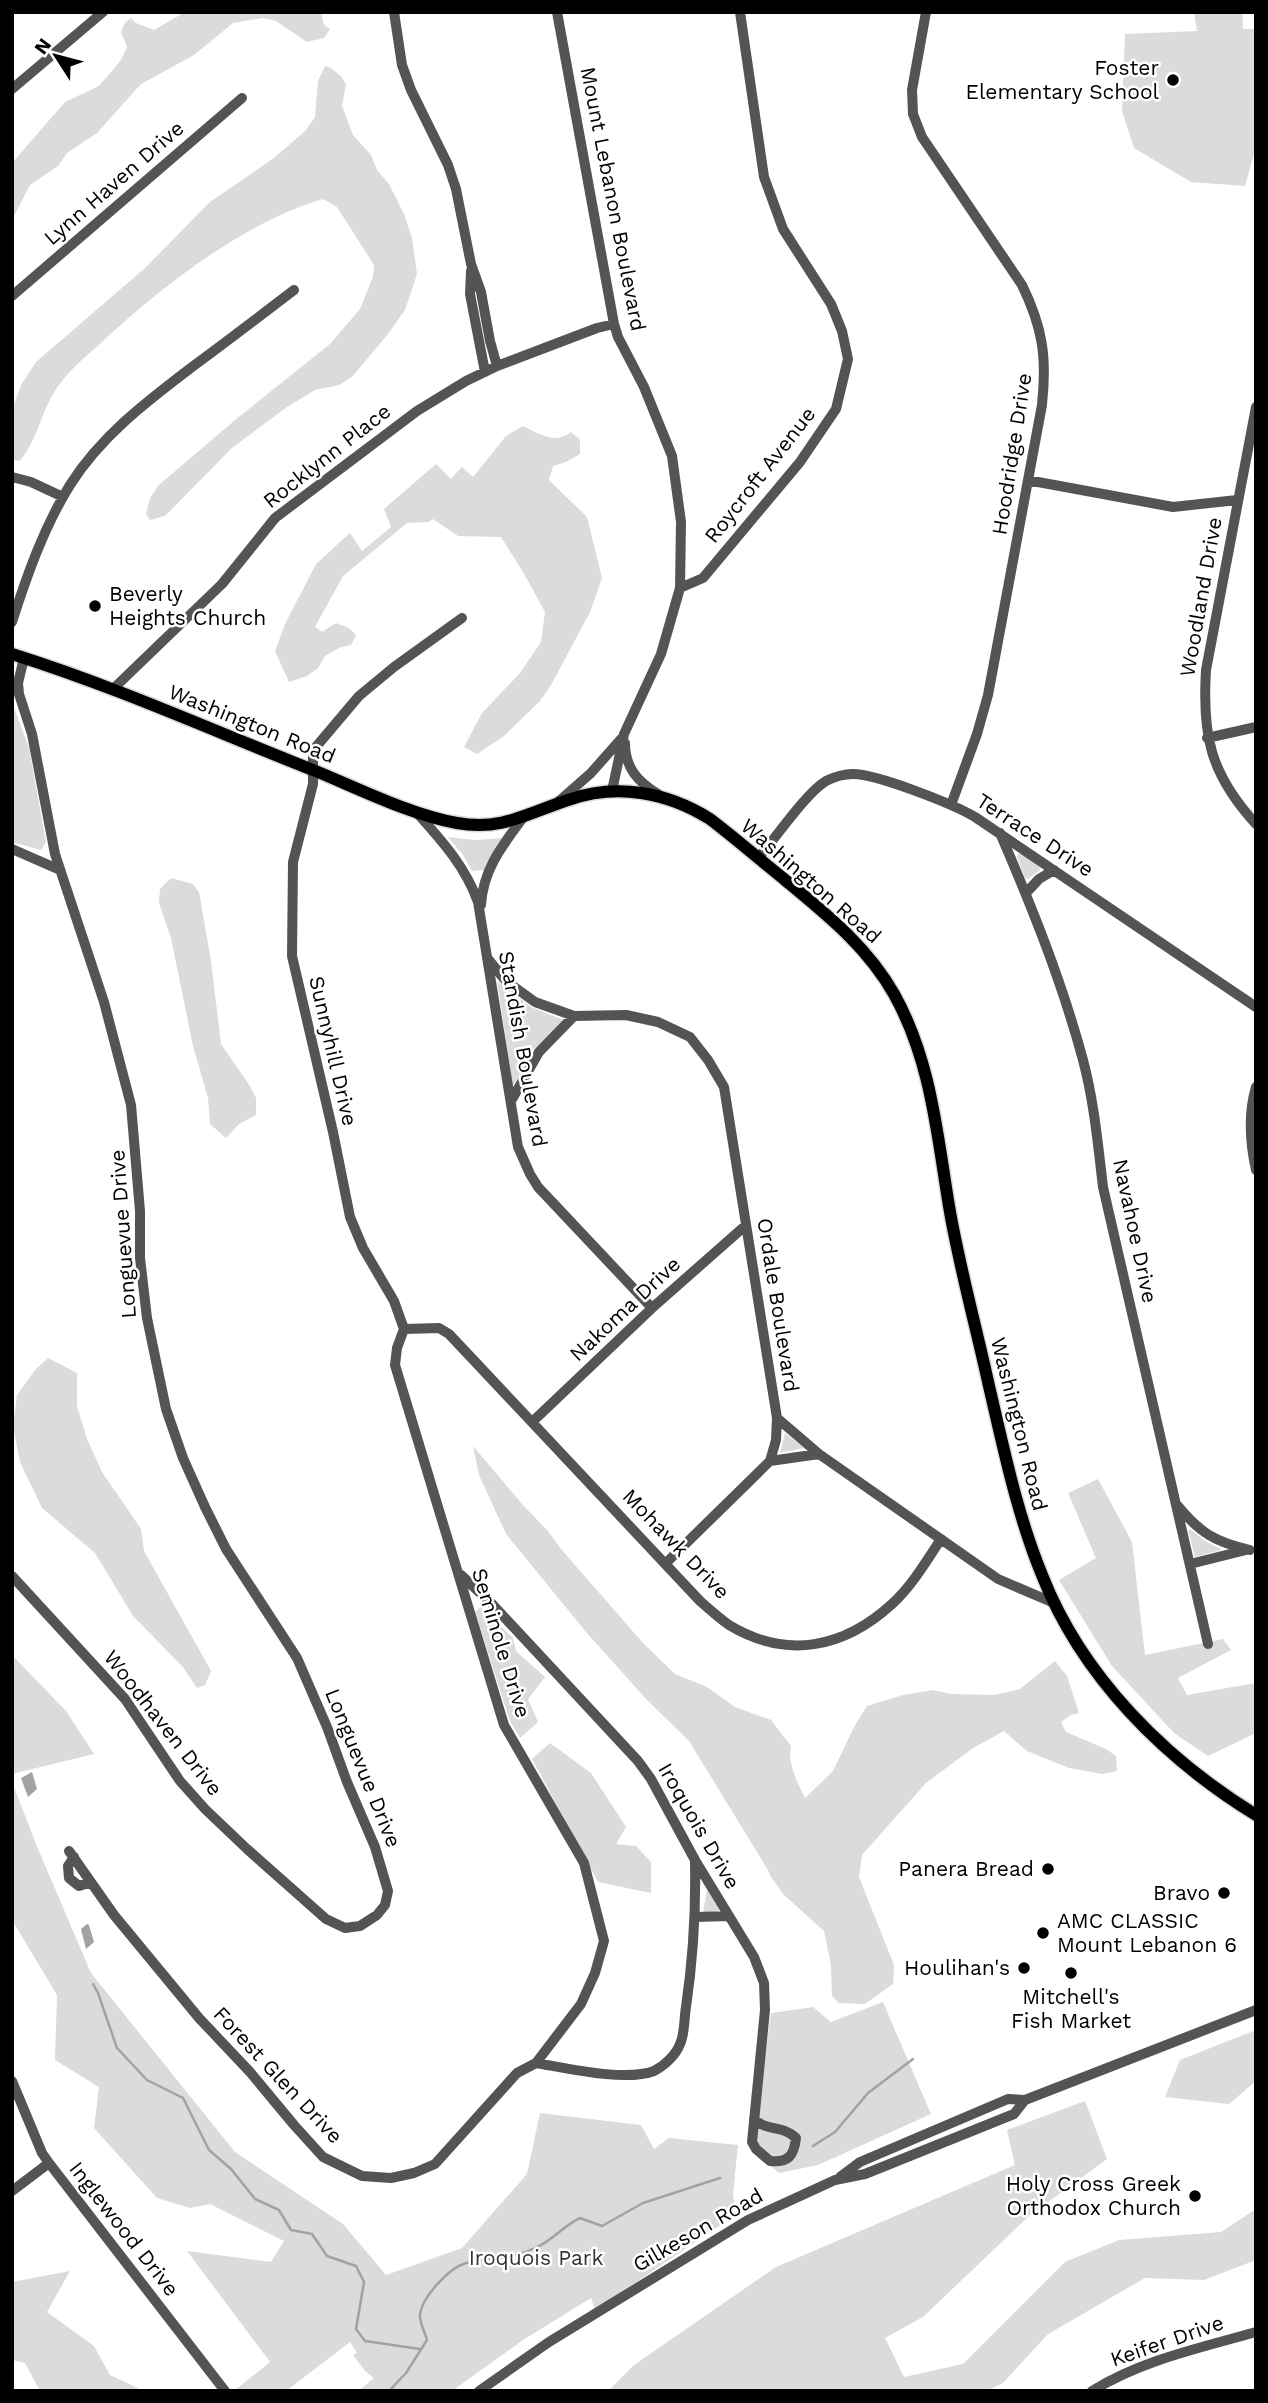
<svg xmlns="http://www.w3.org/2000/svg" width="1268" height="2403" font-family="'Work Sans',sans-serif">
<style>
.green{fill:#dbdbdb}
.water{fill:#a2a2a2}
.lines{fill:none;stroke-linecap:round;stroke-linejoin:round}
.stream{stroke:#a2a2a2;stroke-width:2.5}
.major-casing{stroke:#dbdbdb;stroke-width:15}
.minor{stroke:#545454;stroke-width:10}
.major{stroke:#000;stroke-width:12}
.poi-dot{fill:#000;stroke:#fff;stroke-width:2.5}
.labels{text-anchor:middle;stroke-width:5;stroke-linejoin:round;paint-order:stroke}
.poi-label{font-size:21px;fill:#000;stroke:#fff;text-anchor:end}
.street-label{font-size:21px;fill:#000;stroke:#fff}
.park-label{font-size:21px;fill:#323232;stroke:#fff}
</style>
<rect width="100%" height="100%" fill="#fff"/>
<path class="green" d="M 185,12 L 321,12 L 324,25 L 330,29 L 324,38 L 307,42 L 276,21 L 262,18 L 233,23 L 194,55 L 141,84 L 97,133 L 67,153 L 58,166 L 30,185 L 12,220 L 12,163 L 65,102 L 99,86 L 121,60 L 127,47 L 121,32 L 125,23 L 131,18 L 136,23 L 154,30 Z
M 1194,12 L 1242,12 L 1243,29 L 1256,29 L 1256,147 L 1245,186 L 1191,182 L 1134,148 L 1122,111 L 1125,34 L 1197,31 Z
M 325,66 L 331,68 L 342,77 L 346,85 L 342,106 L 353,135 L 371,155 L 377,170 L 389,184 L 404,214 L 412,238 L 417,274 L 405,310 L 388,334 L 352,377 L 339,385 L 315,390 L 287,407 L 232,448 L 165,516 L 150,520 L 146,514 L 150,498 L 159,485 L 235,420 L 330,344 L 360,309 L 373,277 L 374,265 L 337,207 L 323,199 C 244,222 164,285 104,340 C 90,353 74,366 62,381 C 42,405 39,438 20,461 L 12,460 L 12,410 L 21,385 L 36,362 L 145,268 L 210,202 L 274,158 L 306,130 L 315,117 L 318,81 Z
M 523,426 C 540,434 554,445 571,432 L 580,440 L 580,454 L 566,462 L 553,466 L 549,480 L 587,517 L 602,578 L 590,612 L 551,685 L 540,701 L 504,736 L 477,754 L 464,747 L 482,713 L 520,673 L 541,642 L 545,612 L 523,572 L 501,537 L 458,536 L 433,519 L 429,522 L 407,523 L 343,576 L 315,627 L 322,632 L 336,623 L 349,628 L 356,635 L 351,645 L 341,647 L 325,656 L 318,668 L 307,676 L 289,682 L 275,651 L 285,624 L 316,564 L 350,533 L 362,551 L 391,527 L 384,509 L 436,464 L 451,479 L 462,467 L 473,477 L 506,436 Z
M 12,702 L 29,748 L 46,842 L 41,850 L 12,842 Z
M 448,837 L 475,840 L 502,838 L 484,870 L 472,871 L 463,855 Z
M 1018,854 L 1022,854 L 1039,865 L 1040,870 L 1028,879 L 1025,878 L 1017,857 Z
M 171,878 L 193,884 L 199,892 L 211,961 L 221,1044 L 248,1083 L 256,1098 L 256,1115 L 239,1124 L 226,1138 L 210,1124 L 208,1098 L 193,1046 L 171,938 L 159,903 L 160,889 Z
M 497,981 L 531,1007 L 566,1021 L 534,1049 L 513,1086 Z
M 48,1358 L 77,1373 L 77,1406 L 87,1439 L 102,1472 L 141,1529 L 144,1551 L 211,1671 L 205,1685 L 197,1688 L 183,1667 L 133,1616 L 95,1553 L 42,1508 L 20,1462 L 13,1427 L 17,1395 L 35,1370 Z
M 785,1433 L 804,1448 L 780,1453 Z
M 473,1446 L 522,1504 L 548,1531 L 561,1549 L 643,1643 L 675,1674 L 707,1687 L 735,1707 L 771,1720 L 791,1746 C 787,1762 797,1782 805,1798 L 833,1771 L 855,1725 L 867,1706 L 903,1695 L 933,1690 L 951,1694 L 994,1695 L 1020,1689 L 1055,1661 L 1067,1676 L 1079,1713 L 1071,1715 L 1061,1722 L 1066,1732 L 1106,1749 L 1116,1756 L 1117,1771 L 1102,1774 L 1069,1768 L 1027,1751 L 1004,1731 L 973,1748 L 926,1783 L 862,1855 L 859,1877 L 894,1965 L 893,1984 L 865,2004 L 839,2003 L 832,1996 L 831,1965 L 824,1931 L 784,1895 L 771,1877 L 768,1870 L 689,1741 L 646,1699 L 586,1632 L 506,1534 L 479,1475 Z
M 1098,1479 L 1132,1542 L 1145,1655 L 1223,1639 L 1231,1650 L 1178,1678 L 1187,1695 L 1256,1683 L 1256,1733 L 1208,1756 L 1174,1733 L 1112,1666 L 1059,1580 L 1096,1558 L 1068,1493 Z
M 1190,1529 L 1205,1541 L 1221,1549 L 1221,1550 L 1195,1557 L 1188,1530 Z
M 481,1607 L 513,1638 L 516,1651 L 545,1677 L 528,1699 L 538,1722 L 520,1738 L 510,1721 L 475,1612 Z
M 12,1655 L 66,1711 L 94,1754 L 12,1774 Z
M 550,1743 L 591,1773 L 626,1827 L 616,1844 L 636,1846 L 651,1862 L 651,1893 L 598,1882 L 532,1759 Z
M 12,1782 L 36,1844 L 91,1973 L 235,2152 L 343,2224 L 386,2275 L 462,2248 L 527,2174 L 540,2113 L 641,2125 L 654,2149 L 669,2138 L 738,2145 L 733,2194 L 735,2209 L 727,2214 L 722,2224 L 595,2310 L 591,2298 L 523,2340 L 452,2391 L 358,2391 L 374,2378 L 365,2371 L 353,2355 L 357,2353 L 350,2342 L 286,2391 L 234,2391 L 270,2362 L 187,2251 L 271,2262 L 284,2241 L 210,2204 L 190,2208 L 157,2198 L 94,2128 L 99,2087 L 55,2060 L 57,1995 L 12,1920 Z
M 707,1889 L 719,1910 L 718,1911 L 703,1913 Z
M 883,2002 L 931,2114 L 818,2165 L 779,2173 L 752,2150 L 771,2013 L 813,2007 L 831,2022 Z
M 1256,2030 L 1256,2081 L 1229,2104 L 1165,2097 L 1180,2060 Z
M 1085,2101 L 1107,2159 L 1029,2216 L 923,2317 L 885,2338 L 904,2377 L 963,2364 L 1065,2262 L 1119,2240 L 1221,2232 L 1256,2209 L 1256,2260 L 1204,2280 L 1145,2278 L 1048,2334 L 1003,2383 L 986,2391 L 608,2391 L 634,2365 L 776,2267 L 1015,2165 L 1007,2130 Z
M 70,2271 L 47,2312 L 94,2346 L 110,2375 L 138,2388 L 138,2391 L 40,2391 L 25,2363 L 12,2360 L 12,2282 Z"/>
<path class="water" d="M 32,1772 L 37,1789 L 28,1797 L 21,1778 Z
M 87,1924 L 89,1925 L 94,1942 L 86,1949 L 81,1929 Z"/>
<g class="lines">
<path class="stream" d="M 93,1984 L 98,1993 L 117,2048 L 147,2080 L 183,2098 L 209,2150 L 231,2169 L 255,2199 L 279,2210 L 291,2230 L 312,2234 L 327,2256 L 356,2266 L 364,2282 L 356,2329 L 365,2341 L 420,2349
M 813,2146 L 835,2132 L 868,2093 L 913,2059
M 389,2391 L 406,2373 L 427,2340 C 425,2332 419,2322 420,2314 C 423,2296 449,2268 466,2263 C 489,2257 513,2259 535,2248 C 552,2241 563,2226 580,2218 L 602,2226 L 643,2203 L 720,2178"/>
<g class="major-casing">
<path id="major" d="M 12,654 C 117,687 216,732 318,772 C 359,789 414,816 457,823 C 502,831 528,813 568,800 C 617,783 667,792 710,819 C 735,838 759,859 784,879 C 826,914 867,946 894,994 C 931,1060 937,1134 949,1206 C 959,1266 976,1326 989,1386 C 1004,1450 1017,1514 1042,1575 C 1082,1677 1165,1759 1256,1815"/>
</g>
<path class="minor" d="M 394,12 L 402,65 L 411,90 L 448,165 L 456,189 L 471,264 L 481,292 L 490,341 L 497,366
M 557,12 L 614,324 L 618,337 L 644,387 L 672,456 L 681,522 L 680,588 L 661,654 L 624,734 L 612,791
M 926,12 L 912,90 L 913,114 L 922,137 L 1022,285 C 1043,328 1047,358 1042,405 L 988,695 L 977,734 L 951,805
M 12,89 L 103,12
M 471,271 L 470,294 L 485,372
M 12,296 L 242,98
M 1256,407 L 1206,670 C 1202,735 1210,774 1256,824
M 12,477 L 31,482 L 63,497
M 1028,482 L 1038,482 L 1173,507 L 1237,500
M 680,588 L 703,578 L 800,462 L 836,409 L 848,359 L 842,331 L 831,304 L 783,229 L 764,177 L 740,12
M 12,622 C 27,575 44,527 70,485 C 101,436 146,402 192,367 C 226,342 260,316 294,290
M 113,689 L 222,584 L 275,518 L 417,411 L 466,381 L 497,366 L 597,328 L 614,324
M 1207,738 L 1256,727
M 625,743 C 625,768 638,782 658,794
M 558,802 L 591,773 L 621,739
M 417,813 C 442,841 465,866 478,902 L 518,1147 L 530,1174 L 538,1187 L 652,1308
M 1000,833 C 1032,907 1062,982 1083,1060 C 1094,1101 1098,1145 1103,1187 L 1208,1644
M 12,849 L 60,870
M 758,858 C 776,838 805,794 826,781 C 834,777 844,774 853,774 C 877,774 953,804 975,817 L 1256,1007
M 1026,893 L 1039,879 L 1054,870
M 481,905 C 483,870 502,846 522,819
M 488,959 L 506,981 L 535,1002 L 574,1016 L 626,1015 L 658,1022 L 690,1037 L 708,1060 L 724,1087 L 777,1418 L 819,1454 L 998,1579 L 1054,1603
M 1256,1087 C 1248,1114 1250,1143 1256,1170
M 511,1101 L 539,1052 L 574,1016
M 404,1329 L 394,1301 L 363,1248 L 350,1217 L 333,1132 L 292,956 L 293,862 L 313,784 L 313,755 L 315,748 L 359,696 L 394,667 L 462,618
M 404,1329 L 439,1328 L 449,1334 L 700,1601 C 709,1609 719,1618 729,1625 C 787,1660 844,1648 892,1604 C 912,1586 927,1560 941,1539
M 532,1422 L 652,1308 L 745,1226
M 770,1461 L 776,1440 L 777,1418
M 1177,1505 C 1200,1533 1215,1542 1250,1550
M 666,1563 L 770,1461 L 819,1454
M 1190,1564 L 1246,1550
M 461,1575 L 492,1604 L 638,1761 L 651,1779 L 695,1860 L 754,1957 L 764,1983 L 765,2010 L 752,2142 L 756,2149 L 770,2161 C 788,2163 794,2156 796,2138 C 781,2124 767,2132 754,2119
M 12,1576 L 125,1699 L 180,1781 L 205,1809 L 247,1849 L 326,1919 L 345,1928 L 360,1926 L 377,1915 L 385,1905 L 388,1891 L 375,1847 L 347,1782 L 327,1727 L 297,1658 L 226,1549 L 205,1507 L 183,1458 L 166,1409 L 147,1318 L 140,1258 L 140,1211 L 131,1105 L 104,1002 L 55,854 L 32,734 L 19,694 L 18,683 L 24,658
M 69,1851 L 114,1915 L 199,2018 L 250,2072 L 294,2125 L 323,2157 L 362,2176 L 391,2178 L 414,2173 L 435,2164 L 517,2073 L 536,2063 L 581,2004 L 595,1973 L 604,1941 L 584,1863 L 504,1725 L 395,1365 L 397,1348 L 404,1329
M 74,1857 L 68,1866 L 69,1878 L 79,1886 L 91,1882
M 696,1917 L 729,1916
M 536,2063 C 566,2068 625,2082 654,2071 C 664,2066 676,2055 680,2044 C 685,2034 684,2018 686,2007 C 693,1959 696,1911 695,1862
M 12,2081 L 42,2153 L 49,2163 L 225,2391
M 840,2177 L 860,2162 L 1008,2099 L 1025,2100 L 1256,2010
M 12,2191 L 49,2163
M 479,2391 L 549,2342 L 748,2220 L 835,2180 L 865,2174 L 1014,2114 L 1025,2100
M 1092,2391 C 1142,2360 1200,2348 1256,2332"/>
<use href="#major" class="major"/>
</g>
<g class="poi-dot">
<circle cx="1173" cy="80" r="7"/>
<circle cx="95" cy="606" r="7"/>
<circle cx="1048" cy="1869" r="7"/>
<circle cx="1224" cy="1893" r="7"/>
<circle cx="1043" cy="1933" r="7"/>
<circle cx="1024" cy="1968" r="7"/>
<circle cx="1071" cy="1973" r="7"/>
<circle cx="1195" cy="2196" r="7"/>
</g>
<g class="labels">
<g class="poi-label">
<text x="1159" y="75">Foster<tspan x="1159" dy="24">Elementary School</tspan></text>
<text x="109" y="601" text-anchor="start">Beverly<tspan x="109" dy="24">Heights Church</tspan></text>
<text x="1034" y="1876">Panera Bread</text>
<text x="1210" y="1900">Bravo</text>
<text x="1057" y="1928" text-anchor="start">AMC CLASSIC<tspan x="1057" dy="24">Mount Lebanon 6</tspan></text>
<text x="1010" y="1975">Houlihan's</text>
<text x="1071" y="2004" text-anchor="middle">Mitchell's<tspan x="1071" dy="24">Fish Market</tspan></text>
<text x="1181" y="2191">Holy Cross Greek<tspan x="1181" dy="24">Orthodox Church</tspan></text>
</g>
<g class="street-label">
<text transform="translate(114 183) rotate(-41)" y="7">Lynn Haven Drive</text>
<text transform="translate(613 199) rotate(79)" y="7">Mount Lebanon Boulevard</text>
<text transform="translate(1012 454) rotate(-81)" y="7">Hoodridge Drive</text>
<text transform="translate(327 456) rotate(-38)" y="7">Rocklynn Place</text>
<text transform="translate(760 475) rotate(-52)" y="7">Roycroft Avenue</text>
<text transform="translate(1201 597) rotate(-80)" y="7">Woodland Drive</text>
<text transform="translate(252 724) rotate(22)" y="7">Washington Road</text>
<text transform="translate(1035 835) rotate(33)" y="7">Terrace Drive</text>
<text transform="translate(811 881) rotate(41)" y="7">Washington Road</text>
<text transform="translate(523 1049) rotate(80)" y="7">Standish Boulevard</text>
<text transform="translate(333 1051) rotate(77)" y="7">Sunnyhill Drive</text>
<text transform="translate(1135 1231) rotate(78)" y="7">Navahoe Drive</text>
<text transform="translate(123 1234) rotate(-94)" y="7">Longuevue Drive</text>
<text transform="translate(778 1305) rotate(81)" y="7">Ordale Boulevard</text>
<text transform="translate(625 1309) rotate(-43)" y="7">Nakoma Drive</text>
<text transform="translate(1019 1424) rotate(76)" y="7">Washington Road</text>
<text transform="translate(676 1544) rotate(46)" y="7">Mohawk Drive</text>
<text transform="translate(501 1643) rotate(73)" y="7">Seminole Drive</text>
<text transform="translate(163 1723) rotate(52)" y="7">Woodhaven Drive</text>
<text transform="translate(363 1768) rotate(68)" y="7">Longuevue Drive</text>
<text transform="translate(699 1826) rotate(60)" y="7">Iroquois Drive</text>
<text transform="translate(278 2075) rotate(47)" y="7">Forest Glen Drive</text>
<text transform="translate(124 2229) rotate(52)" y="7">Inglewood Drive</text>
<text transform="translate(698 2230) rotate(-30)" y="7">Gilkeson Road</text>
<text transform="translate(1167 2341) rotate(-19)" y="7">Keifer Drive</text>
</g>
<g class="park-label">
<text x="536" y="2265">Iroquois Park</text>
</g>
</g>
<rect width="1268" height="2403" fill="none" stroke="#000000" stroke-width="28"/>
<g transform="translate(56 56) rotate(306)" stroke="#ffffff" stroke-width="5" paint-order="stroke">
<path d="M0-5L12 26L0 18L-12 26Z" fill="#000000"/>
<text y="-10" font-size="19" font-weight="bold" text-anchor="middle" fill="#000000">N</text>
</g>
</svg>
